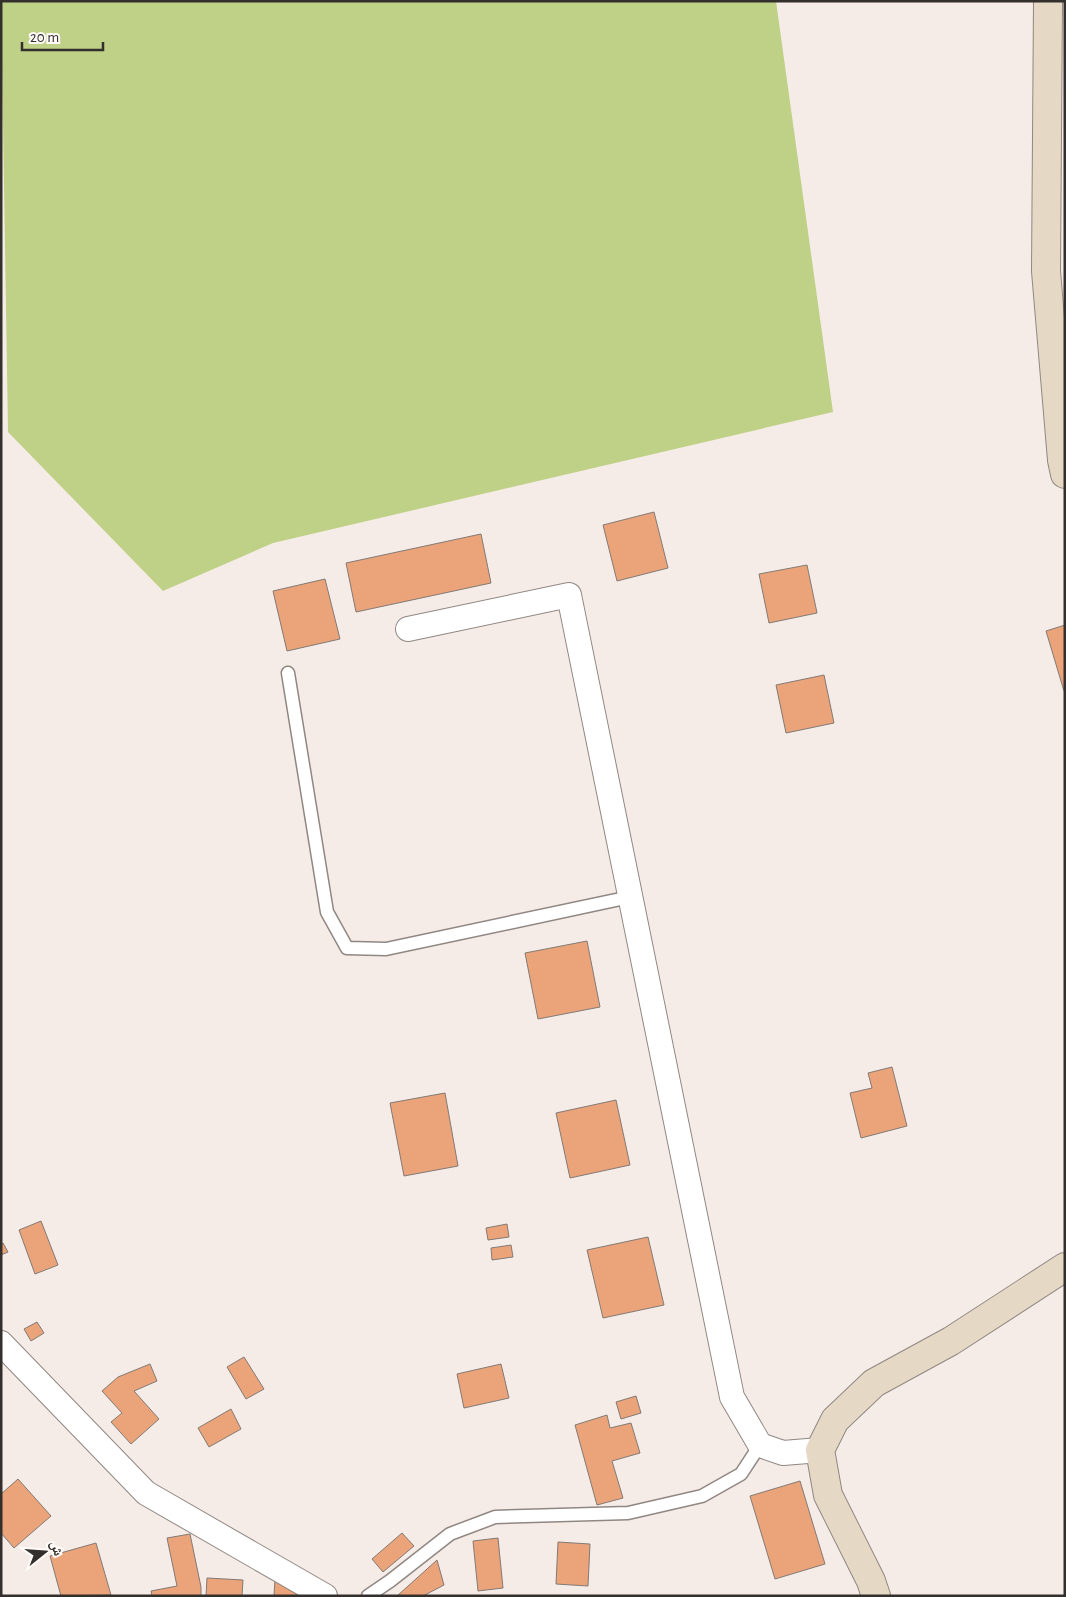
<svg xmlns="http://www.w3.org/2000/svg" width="1066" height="1597" font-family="'Alegreya Sans','Noto Naskh Arabic',sans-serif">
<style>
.green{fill:#bfd186}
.building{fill:#eba37a;stroke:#827a75}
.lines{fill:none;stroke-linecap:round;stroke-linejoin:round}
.lane-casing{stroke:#908783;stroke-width:15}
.street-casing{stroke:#908783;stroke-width:26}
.secondary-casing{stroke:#908783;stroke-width:30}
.lane{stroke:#fff;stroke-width:12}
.street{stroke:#fff;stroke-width:24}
.secondary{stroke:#e5d9c5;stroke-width:28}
</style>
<rect width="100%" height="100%" fill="#f6ece7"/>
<path class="green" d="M 1,1 L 776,1 L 833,412 L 273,543 L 163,591 L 8,432 Z"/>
<path class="building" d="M 654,512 L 668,568 L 617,581 L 603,525 Z
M 481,534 L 491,583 L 356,612 L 346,563 Z
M 807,565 L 817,613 L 769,623 L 759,574 Z
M 325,579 L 340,639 L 287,651 L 273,591 Z
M 1065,625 L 1065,691 L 1064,691 L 1046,631 Z
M 824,675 L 834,723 L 786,733 L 776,685 Z
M 587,941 L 600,1007 L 538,1019 L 525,953 Z
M 892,1067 L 907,1126 L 861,1138 L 850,1093 L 872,1088 L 868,1073 Z
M 445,1093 L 458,1166 L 404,1176 L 390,1103 Z
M 616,1100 L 630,1165 L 570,1178 L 556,1113 Z
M 41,1221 L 58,1265 L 35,1274 L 19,1230 Z
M 507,1224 L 509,1237 L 488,1240 L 486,1228 Z
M 648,1237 L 664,1305 L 603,1318 L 587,1250 Z
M 3,1243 L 8,1252 L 1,1255 L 1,1244 Z
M 511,1245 L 513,1257 L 492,1260 L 491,1248 Z
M 37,1322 L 44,1333 L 31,1341 L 24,1329 Z
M 244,1357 L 264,1389 L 246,1399 L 227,1367 Z
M 150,1364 L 157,1381 L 134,1391 L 159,1419 L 131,1444 L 111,1422 L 122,1413 L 102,1391 L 118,1377 Z
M 501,1364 L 509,1398 L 464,1408 L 457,1374 Z
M 636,1396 L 641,1413 L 621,1419 L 616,1402 Z
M 231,1409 L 241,1429 L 209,1447 L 198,1428 Z
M 607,1415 L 610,1428 L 631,1423 L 640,1453 L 612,1461 L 623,1498 L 597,1505 L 575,1425 Z
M 18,1479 L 51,1516 L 14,1548 L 1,1533 L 1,1494 Z
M 800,1481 L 825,1564 L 775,1579 L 750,1496 Z
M 402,1533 L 414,1546 L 383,1572 L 372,1559 Z
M 190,1534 L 201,1587 L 201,1596 L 152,1596 L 151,1591 L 177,1586 L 167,1538 Z
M 498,1538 L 503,1588 L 478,1591 L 473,1541 Z
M 558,1542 L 590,1544 L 588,1586 L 556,1584 Z
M 96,1543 L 111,1595 L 61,1596 L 50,1556 Z
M 437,1560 L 444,1585 L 423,1596 L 397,1596 Z
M 207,1578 L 243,1580 L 242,1596 L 206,1596 Z
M 275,1579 L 300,1596 L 274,1596 Z"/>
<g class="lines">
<g class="lane-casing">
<path id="lane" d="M 288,673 L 327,912 L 347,948 L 386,949 L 630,897
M 368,1596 L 390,1581 L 450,1534 L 495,1517 L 628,1513 L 702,1496 L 741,1474 L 760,1445"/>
</g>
<g class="street-casing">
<path id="street" d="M 408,629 L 569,595 L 732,1397 L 760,1445 L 783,1453 L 820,1450
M 1,1343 L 146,1493 L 325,1596"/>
</g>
<g class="secondary-casing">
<path id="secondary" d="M 1048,1 L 1046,271 L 1062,460 L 1065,474
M 876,1596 L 871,1581 L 828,1495 L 820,1450 L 835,1420 L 874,1383 L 951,1341 L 1065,1267"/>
</g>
<use href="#lane" class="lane"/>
<use href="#street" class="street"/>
<use href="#secondary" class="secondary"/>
</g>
<rect width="1066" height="1597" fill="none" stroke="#332f2d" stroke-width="5"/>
<g transform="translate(45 1552) rotate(73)" stroke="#fffbf9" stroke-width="4" paint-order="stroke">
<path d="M0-4L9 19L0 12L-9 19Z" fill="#332f2d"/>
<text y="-8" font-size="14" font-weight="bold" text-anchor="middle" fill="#332f2d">ش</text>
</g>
<path d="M22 42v8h81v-8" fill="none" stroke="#332f2d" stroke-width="2.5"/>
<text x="30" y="42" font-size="15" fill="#332f2d" stroke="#fffbf9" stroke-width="4" paint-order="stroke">20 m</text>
</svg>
